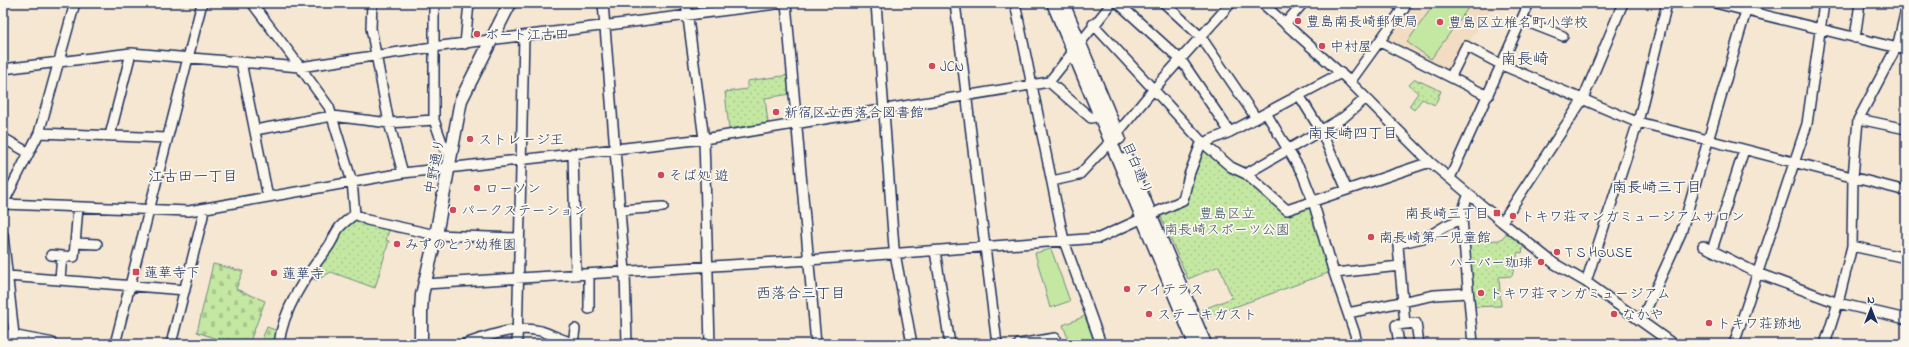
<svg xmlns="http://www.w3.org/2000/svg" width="1909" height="347" font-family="'Indie Flower','Klee One',sans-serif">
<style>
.built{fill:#f2dcc2}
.green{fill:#c4e8a2;stroke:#708c80}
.cemetery{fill:url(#cemetery-stones);stroke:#708c80}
.park{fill:url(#park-dots);stroke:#708c80}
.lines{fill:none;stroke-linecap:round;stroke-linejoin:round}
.minor-casing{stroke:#1b2f5e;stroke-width:12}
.major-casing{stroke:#1b2f5e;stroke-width:15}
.minor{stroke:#fbf7ec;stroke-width:9}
.major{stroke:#fbf7ec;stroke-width:12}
.poi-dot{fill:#d1495b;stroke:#fbf7ec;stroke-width:1.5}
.labels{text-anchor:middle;stroke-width:3.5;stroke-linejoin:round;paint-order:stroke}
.poi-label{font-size:14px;fill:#1b2f5e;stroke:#fbf7ec;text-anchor:start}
.street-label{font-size:14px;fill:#1b2f5e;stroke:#fbf7ec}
.park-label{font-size:14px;fill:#3d546c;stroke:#fbf7ec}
.neighbourhood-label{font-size:15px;fill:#1b2f5e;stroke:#fbf7ec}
.quarter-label{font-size:16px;fill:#1b2f5e;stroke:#fbf7ec}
</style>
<defs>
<pattern id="cemetery-stones" width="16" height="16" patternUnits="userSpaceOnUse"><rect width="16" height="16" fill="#c4e8a2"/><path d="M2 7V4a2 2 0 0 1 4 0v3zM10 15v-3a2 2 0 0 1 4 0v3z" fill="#a8c78e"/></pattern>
<pattern id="park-dots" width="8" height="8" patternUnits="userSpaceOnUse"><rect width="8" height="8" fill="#c4e8a2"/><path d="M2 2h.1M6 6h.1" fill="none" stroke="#a8c78e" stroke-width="1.8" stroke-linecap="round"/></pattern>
</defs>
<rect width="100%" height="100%" fill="#f6e7d3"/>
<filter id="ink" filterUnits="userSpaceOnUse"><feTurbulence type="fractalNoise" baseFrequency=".025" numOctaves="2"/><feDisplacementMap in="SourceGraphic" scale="8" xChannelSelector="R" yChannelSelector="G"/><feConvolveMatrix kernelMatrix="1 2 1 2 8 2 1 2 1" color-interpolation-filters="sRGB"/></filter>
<g filter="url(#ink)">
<path class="built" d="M 1411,3 L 1495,3 L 1468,43 L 1464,42 L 1449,73 L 1384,41 Z"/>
<path class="green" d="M 1435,3 L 1471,4 L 1431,59 L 1407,42 Z
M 1051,249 L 1070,301 L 1050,308 L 1035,253 Z
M 1085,316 L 1095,344 L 1070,344 L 1063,325 Z"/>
<path class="cemetery" d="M 213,264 L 243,271 L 236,289 L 265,301 L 249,344 L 231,344 L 197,332 Z
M 267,327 L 278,331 L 275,344 L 260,344 Z"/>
<path class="park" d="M 789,75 L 791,94 L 765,98 L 768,123 L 729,129 L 725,92 L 747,89 L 747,81 Z
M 1415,79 L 1441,91 L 1435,105 L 1422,99 L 1414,110 L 1409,106 L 1418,93 L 1409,85 Z
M 1202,147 L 1248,177 L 1286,212 L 1309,205 L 1312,207 L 1331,272 L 1204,318 L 1201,310 L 1232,298 L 1219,266 L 1188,279 L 1159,213 L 1185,201 Z
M 355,217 L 390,227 L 386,240 L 389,241 L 375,288 L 331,272 L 317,280 L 309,278 L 341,229 Z
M 1508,232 L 1524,245 L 1522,253 L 1518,252 L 1512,276 L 1499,277 L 1501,306 L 1471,307 L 1467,242 L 1500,240 Z"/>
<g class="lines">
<g class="minor-casing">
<path id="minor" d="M 252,3 L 292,56 L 329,107 L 352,182 L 355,214
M 372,3 L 371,28 L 389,123 L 403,173
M 434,3 L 434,120 L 444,148 L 451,153
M 603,3 L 625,272 L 627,344
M 686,3 L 704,139 L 710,344
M 786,3 L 816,344
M 876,3 L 894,248 L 912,344
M 955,3 L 997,344
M 1015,3 L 1064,241 L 1101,344
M 1118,3 L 1181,60 L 1230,132
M 1164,3 L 1201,37 L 1256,118
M 1262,3 L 1347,79 L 1430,162 L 1502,222 L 1555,264 L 1586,282 L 1673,344
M 1395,3 L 1404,9
M 1715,3 L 1906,50
M 1522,20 L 1563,36
M 1093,24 L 1203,143 L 1231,167 L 1246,174 L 1287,210 L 1430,162
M 1285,24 L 1303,3
M 1855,38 L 1860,3
M 1380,42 L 1488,96
M 465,44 L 469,3
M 1897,48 L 1906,9
M 241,62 L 268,197
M 3,69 L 131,53 L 300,67 L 433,47 L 784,3
M 1451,76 L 1466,46 L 1502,65 L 1634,121 L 1906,191
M 1049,82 L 1091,118 L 1100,116
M 1350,82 L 1407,3
M 1299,95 L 1321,131 L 1347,190
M 1266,113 L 1302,173 L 1313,201 L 1333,270 L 1355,334 L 1357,344
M 1859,119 L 1906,129
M 255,130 L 332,116 L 389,123 L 434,120
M 39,133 L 167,138
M 110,135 L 131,53
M 3,138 L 29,153
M 573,153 L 576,275
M 1246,174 L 1344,117 L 1366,98
M 1450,178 L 1529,3
M 1052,181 L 1079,175 L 1111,141 L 1153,90 L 1231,3
M 1469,194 L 1462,212 L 1462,219 L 1473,344
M 3,204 L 189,211 L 403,173 L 704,139 L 1049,82 L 1112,3
M 3,204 L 39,133 L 75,3
M 620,210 L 663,207
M 355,214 L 367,220 L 436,235 L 518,238
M 1502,222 L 1583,99 L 1623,3
M 3,235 L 15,344
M 75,243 L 97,244
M 1703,246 L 1757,273 L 1838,303 L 1906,319
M 1852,246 L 1906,258
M 1712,250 L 1744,150
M 935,251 L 950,344
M 51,255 L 74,257 L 78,207
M 1335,273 L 1400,266
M 589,274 L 589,309
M 8,276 L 185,290
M 60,279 L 62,256
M 1586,282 L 1638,122 L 1667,3
M 425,284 L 809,260 L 1099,238 L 1183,200 L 1189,175 L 1200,146 L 1203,143 L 1230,132 L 1341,73
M 1348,313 L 1435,295 L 1468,293
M 1641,321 L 1681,233 L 1746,11
M 1405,324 L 1398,246 L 1401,243 L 1427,237 L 1445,226 L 1462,219
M 115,344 L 202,3
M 171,344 L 203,216 L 203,209
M 279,344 C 283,309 305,277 326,250 C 332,243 334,235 339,228 C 343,223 349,219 355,214
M 465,344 C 488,336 516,325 541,331 C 550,334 558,338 567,341 L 569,344
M 517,344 L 524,36
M 573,344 L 575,329
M 1019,344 L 1055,338
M 1399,344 L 1396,325 L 1416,323 L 1419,344
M 1734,344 L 1807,124 L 1824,3
M 1825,344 L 1838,303 L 1852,246 L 1853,177 L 1858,120 L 1896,48"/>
</g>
<g class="major-casing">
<path id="major" d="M 1053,3 L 1195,344
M 1063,3 L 1119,138
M 1127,159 L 1205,344
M 3,335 L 51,344
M 421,344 L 421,313 L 422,295 L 436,235 L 461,100 L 510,3"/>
</g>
<use href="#minor" class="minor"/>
<use href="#major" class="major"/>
</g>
</g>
<g class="poi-dot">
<circle cx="1298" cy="21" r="4"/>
<circle cx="1440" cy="22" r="4"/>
<circle cx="477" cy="34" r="4"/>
<circle cx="1322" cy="46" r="4"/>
<circle cx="932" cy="66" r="4"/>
<circle cx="776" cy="112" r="4"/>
<circle cx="470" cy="139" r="4"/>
<circle cx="661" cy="175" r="4"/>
<circle cx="477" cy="188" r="4"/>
<circle cx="453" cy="210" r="4"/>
<rect x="1493" y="209" width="8" height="8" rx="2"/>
<circle cx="1513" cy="216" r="4"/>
<circle cx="1371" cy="237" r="4"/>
<circle cx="397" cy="244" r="4"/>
<circle cx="1557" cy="252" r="4"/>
<circle cx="1541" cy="262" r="4"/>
<rect x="132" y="268" width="8" height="8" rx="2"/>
<circle cx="274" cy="273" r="4"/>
<circle cx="1127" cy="289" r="4"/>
<circle cx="1481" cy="293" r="4"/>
<circle cx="1149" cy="314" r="4"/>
<circle cx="1614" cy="314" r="4"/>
<circle cx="1709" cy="323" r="4"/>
</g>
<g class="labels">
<g class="poi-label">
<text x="1306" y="26">豊島南長崎郵便局</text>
<text x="1448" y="27">豊島区立椎名町小学校</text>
<text x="485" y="39">ポート江古田</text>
<text x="1330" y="51">中村屋</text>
<text x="940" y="71">JCN</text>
<text x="784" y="117">新宿区立西落合図書館</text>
<text x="478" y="144">ストレージ王</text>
<text x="669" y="180">そば処 遊</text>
<text x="485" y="193">ローソン</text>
<text x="461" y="215">パークステーション</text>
<text x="1489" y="218" text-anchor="end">南長崎三丁目</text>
<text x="1521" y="221">トキワ荘マンガミュージアムサロン</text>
<text x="1379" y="242">南長崎第一児童館</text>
<text x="405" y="249">みずのとう幼稚園</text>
<text x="1565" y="257">T S HOUSE</text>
<text x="1533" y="267" text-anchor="end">ハーバー珈琲</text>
<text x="144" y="277">蓮華寺下</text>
<text x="282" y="278">蓮華寺</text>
<text x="1135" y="294">アイテラス</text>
<text x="1489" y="298">トキワ荘マンガミュージアム</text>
<text x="1157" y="319">ステーキガスト</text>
<text x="1622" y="319">なかや</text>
<text x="1717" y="328">トキワ荘跡地</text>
</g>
<g class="street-label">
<text transform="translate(434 166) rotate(-79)" y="5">中野通り</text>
<text transform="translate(1138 168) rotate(67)" y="5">目白通り</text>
</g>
<g class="park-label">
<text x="1227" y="218">豊島区立<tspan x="1227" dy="16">南長崎スポーツ公園</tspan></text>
</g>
<g class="neighbourhood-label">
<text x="1353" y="138">南長崎四丁目</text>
<text x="193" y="181">江古田一丁目</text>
<text x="1657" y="192">南長崎三丁目</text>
<text x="801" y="298">西落合三丁目</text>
</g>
<g class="quarter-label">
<text x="1525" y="64">南長崎</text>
</g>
</g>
<rect width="1909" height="347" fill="none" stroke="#fbf7ec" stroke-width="16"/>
<rect x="8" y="8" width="1893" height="331" fill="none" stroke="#1b2f5e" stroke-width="1.5" filter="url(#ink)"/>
<g transform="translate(1871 309)" stroke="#fbf7ec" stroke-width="3" paint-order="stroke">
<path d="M0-3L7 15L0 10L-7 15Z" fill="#1b2f5e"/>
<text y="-6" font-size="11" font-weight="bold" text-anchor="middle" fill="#1b2f5e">N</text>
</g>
</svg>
